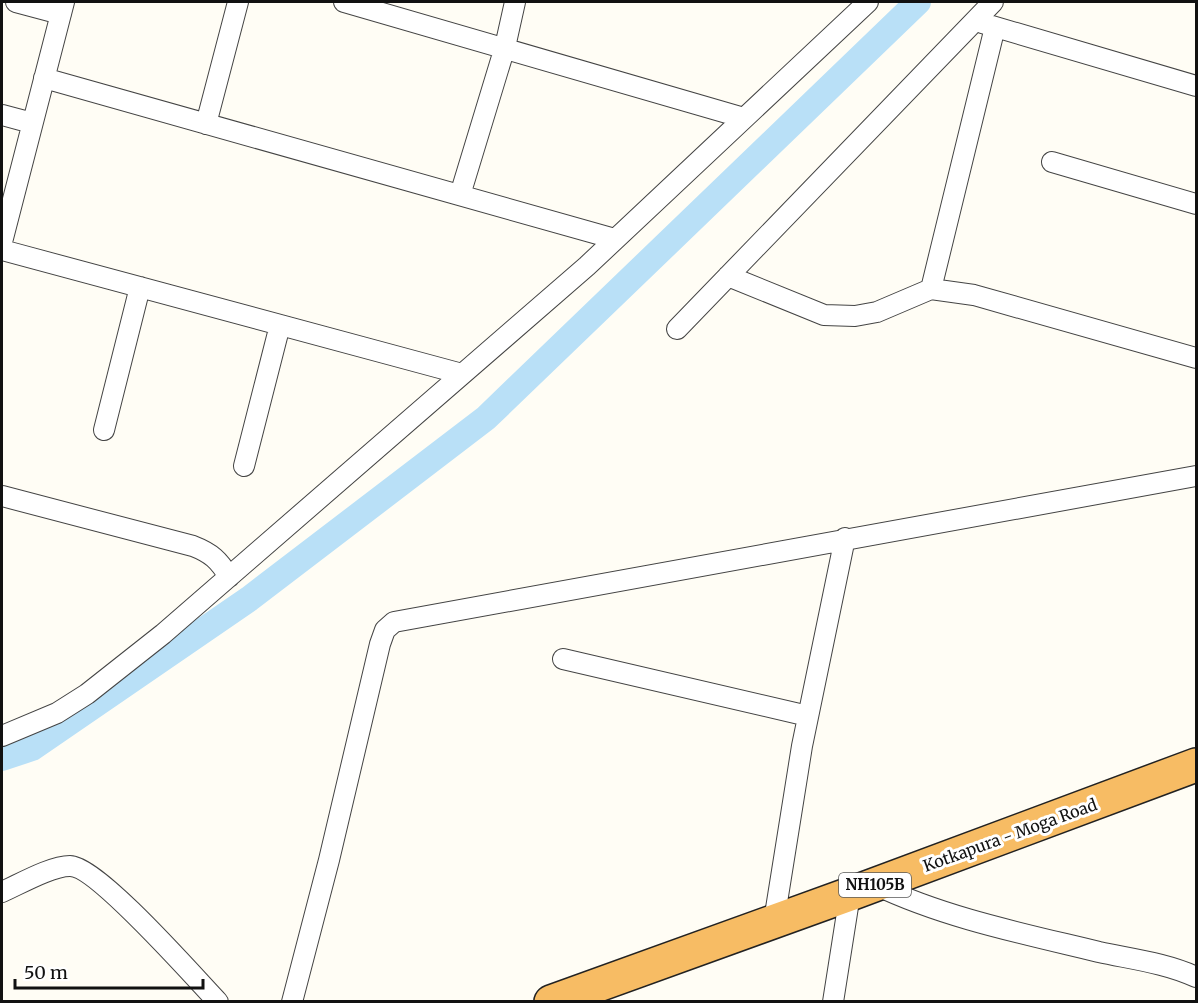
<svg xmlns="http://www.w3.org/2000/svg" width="1198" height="1003" font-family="Merriweather,serif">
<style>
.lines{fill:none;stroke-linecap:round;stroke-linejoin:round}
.canal{stroke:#b9e0f7;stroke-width:26}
.minor-casing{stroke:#444;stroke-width:22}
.trunk-casing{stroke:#222;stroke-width:36}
.minor{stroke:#fff;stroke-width:20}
.trunk{stroke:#f7bc64;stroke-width:33}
.labels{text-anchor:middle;stroke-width:6;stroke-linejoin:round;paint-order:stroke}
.shield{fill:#fff;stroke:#585858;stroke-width:1.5}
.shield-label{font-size:15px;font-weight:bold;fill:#111}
.street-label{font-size:16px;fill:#111;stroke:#fff}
</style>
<rect width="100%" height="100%" fill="#fffdf5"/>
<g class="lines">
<path class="canal" d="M 2,758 L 32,748 L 249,599 L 486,418 L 918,2"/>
<g class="minor-casing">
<path id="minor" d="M 16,2 L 61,14
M 344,2 L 744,118
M 982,23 L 1196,86
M 44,78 L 615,239
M 2,115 L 32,123
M 206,124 L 238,2
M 1052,162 L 1196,204
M 460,195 L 505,47 L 515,2
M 2,242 L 64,2
M 2,250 L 462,374
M 728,276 L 824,315 L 855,316 L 877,312 L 931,289 L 974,295 L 1196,358
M 931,289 L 995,27
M 677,329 L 993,2
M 104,430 L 140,287
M 244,466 L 280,325
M 2,496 L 193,546 C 211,553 219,560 229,577
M 563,659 L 808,716
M 2,736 L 57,713 L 87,694 L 163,634 L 587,266 L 868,2
M 876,885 C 945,918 1025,934 1099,952 C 1131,959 1166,963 1196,977
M 2,892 C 20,884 51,866 70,866 C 97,866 195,978 218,1002
M 774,921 L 802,746 L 845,538
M 292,1002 L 329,860 L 380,644 L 385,630 L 394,622 L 1196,476
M 833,1002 L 850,894"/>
</g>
<g class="trunk-casing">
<path id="trunk" d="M 551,1002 L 850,894 L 1196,765"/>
</g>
<use href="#minor" class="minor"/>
<use href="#trunk" class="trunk"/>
</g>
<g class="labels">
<rect class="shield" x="839" y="873" width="72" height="24" rx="4.5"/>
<g class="shield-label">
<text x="875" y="890">NH105B</text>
</g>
<g class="street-label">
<text transform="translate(1010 835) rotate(-20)" y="6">Kotkapura - Moga Road</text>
</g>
</g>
<rect width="1198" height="1003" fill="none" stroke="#111111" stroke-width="6"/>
<path d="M15 979v9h188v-9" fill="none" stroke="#111111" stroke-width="3"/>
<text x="24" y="979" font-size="18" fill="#111111" stroke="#ffffff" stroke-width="4.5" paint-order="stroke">50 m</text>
</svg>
